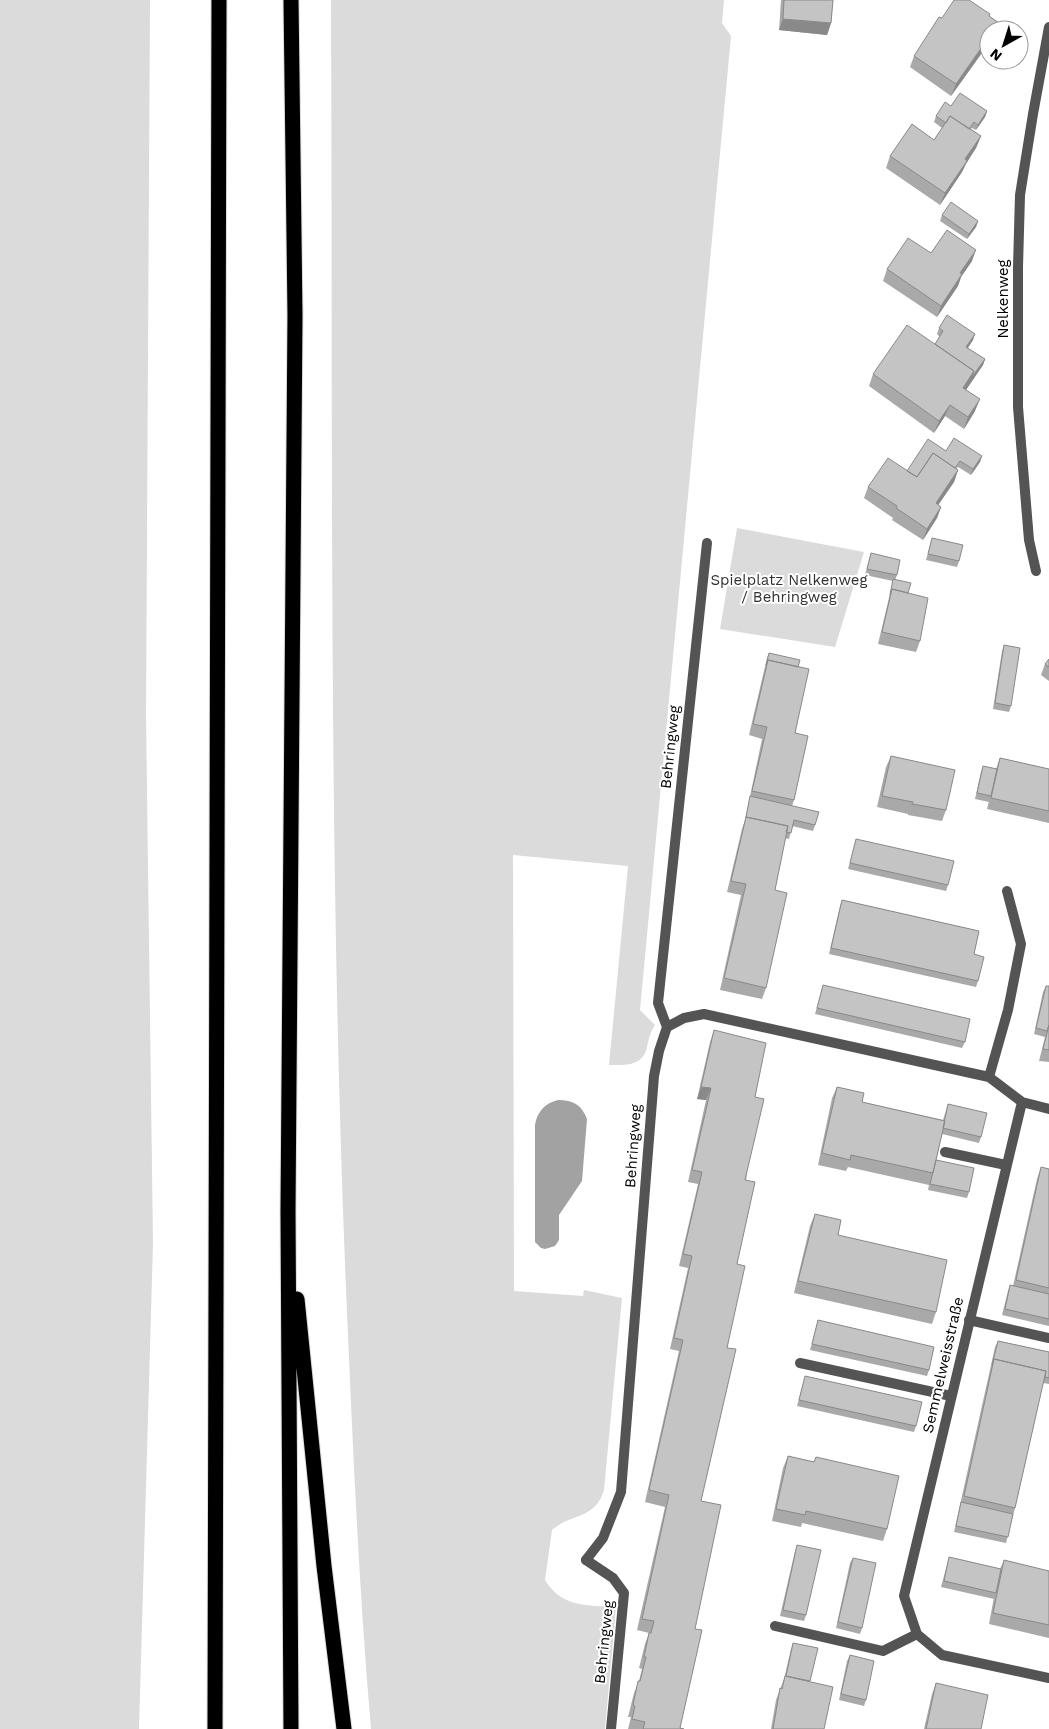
<svg xmlns="http://www.w3.org/2000/svg" width="1049" height="1729" font-family="'Work Sans',sans-serif">
<style>
.green{fill:#dbdbdb}
.water{fill:#a2a2a2}
.lines{fill:none;stroke-linecap:round;stroke-linejoin:round}
.highway-casing{stroke:#dbdbdb;stroke-width:17}
.lane{stroke:#545454;stroke-width:10}
.street{stroke:#545454;stroke-width:10}
.highway{stroke:#000;stroke-width:15}
.wall{fill:#a9a9a9}
.shaded-wall{fill:#898989}
.building{fill:#c4c4c4;stroke:#898989}
.labels{text-anchor:middle;stroke-width:4;stroke-linejoin:round;paint-order:stroke}
.street-label{font-size:15px;fill:#000;stroke:#fff}
.park-label{font-size:15px;fill:#323232;stroke:#fff}
</style>
<rect width="100%" height="100%" fill="#fff"/>
<path class="green" d="M 0,0 L 150,0 L 146,714 L 153,1244 L 139,1729 L 0,1729 Z
M 331,0 L 724,0 L 722,23 L 731,36 L 640,1010 L 655,1025 C 650,1032 649,1039 647,1047 C 643,1067 624,1065 609,1065 L 628,866 L 513,855 L 514,1291 L 583,1296 L 584,1290 L 622,1298 L 604,1490 C 595,1520 571,1513 552,1530 L 545,1580 C 562,1608 587,1605 616,1607 L 605,1729 L 371,1729 C 359,1590 353,1451 347,1312 C 328,875 333,437 331,0 Z
M 737,528 L 864,552 L 835,647 L 720,629 Z"/>
<path class="water" d="M 558,1100 C 573,1100 582,1105 587,1119 L 582,1181 L 559,1215 L 559,1240 L 555,1246 L 545,1249 L 541,1248 L 535,1242 L 535,1125 C 537,1112 545,1103 558,1100 Z"/>
<g class="lines">
<g class="highway-casing">
<path id="highway" d="M 297,1299 L 324,1566 L 344,1729
M 215,1729 L 219,0
M 291,1729 L 288,1211 L 295,315 L 291,0"/>
</g>
<path class="lane" d="M 945,1152 L 1006,1165
M 969,1320 L 1049,1338
M 800,1363 L 951,1396
M 586,1560 L 613,1578 L 624,1593 L 611,1729"/>
<path class="street" d="M 1036,571 L 1029,540 L 1018,407 L 1018,267 L 1020,195 L 1033,114 L 1049,27
M 667,1027 L 684,1018 L 704,1014 L 989,1077 L 1022,1102 L 1049,1109
M 989,1077 L 1008,1010 L 1021,944 L 1007,891
M 1022,1102 L 904,1596 L 917,1634 L 942,1655 L 1049,1678
M 586,1560 L 603,1538 L 621,1492 L 654,1076 L 659,1051 L 667,1027 L 658,1003 L 707,543
M 775,1626 L 883,1651 L 917,1634"/>
<use href="#highway" class="highway"/>
</g>
<path class="wall" d="M 781,0 L 833,0 L 831,23 L 827,35 L 779,30 Z
M 990,14 L 989,16 L 999,23 L 997,30 L 989,30 L 989,43 L 951,96 L 910,67 L 914,56 L 942,18 Z
M 951,106 L 987,111 L 985,117 L 976,130 L 972,128 L 971,129 L 981,136 L 976,148 L 965,164 L 962,172 L 940,205 L 886,168 L 890,156 L 934,140 L 942,128 L 934,122 L 936,116 Z
M 942,215 L 978,221 L 976,227 L 967,239 L 940,221 Z
M 931,253 L 972,261 L 961,277 L 958,286 L 937,317 L 883,281 L 887,269 Z
M 939,328 L 973,340 L 968,348 L 985,359 L 983,365 L 966,390 L 975,411 L 964,429 L 945,416 L 934,433 L 869,386 L 873,374 L 935,344 L 940,337 L 937,334 Z
M 946,451 L 982,456 L 980,462 L 971,475 L 958,467 L 956,469 L 958,470 L 954,482 L 938,505 L 941,507 L 937,518 L 923,540 L 892,520 L 893,518 L 864,498 L 868,487 L 907,471 Z
M 932,538 L 959,561 L 957,567 L 926,560 Z
M 871,553 L 897,575 L 895,580 L 909,593 L 920,641 L 916,652 L 878,644 L 893,581 L 865,575 Z
M 1004,645 L 1011,706 L 1009,712 L 993,709 L 1002,651 Z
M 769,653 L 798,667 L 794,800 L 792,806 L 815,825 L 813,831 L 792,826 L 789,839 L 785,838 L 775,890 L 766,988 L 762,999 L 720,990 L 741,895 L 727,892 L 742,829 L 745,820 L 762,739 L 749,735 L 767,658 Z
M 1049,659 L 1049,681 L 1041,675 L 1045,664 Z
M 891,756 L 946,810 L 942,821 L 908,815 L 908,814 L 877,807 L 886,767 Z
M 1000,758 L 1049,769 L 1049,823 L 987,809 L 989,801 L 989,802 L 975,799 L 981,772 L 983,766 L 996,769 Z
M 856,839 L 948,885 L 946,891 L 848,869 Z
M 842,900 L 979,931 L 974,954 L 978,981 L 976,987 L 829,954 L 840,906 Z
M 823,985 L 965,1042 L 962,1048 L 815,1014 Z
M 1046,986 L 1049,986 L 1049,1062 L 1039,1061 L 1045,1037 L 1034,1034 L 1043,992 Z
M 714,1030 L 755,1097 L 737,1264 L 727,1348 L 701,1501 L 695,1629 L 680,1728 L 684,1729 L 628,1729 L 631,1717 L 628,1717 L 634,1693 L 639,1681 L 642,1669 L 639,1668 L 645,1644 L 649,1633 L 637,1630 L 665,1507 L 645,1502 L 679,1351 L 670,1349 L 688,1268 L 679,1266 L 698,1184 L 688,1182 L 706,1100 L 697,1099 L 710,1042 Z
M 837,1087 L 862,1102 L 943,1120 L 948,1104 L 981,1137 L 979,1143 L 942,1134 L 936,1160 L 969,1192 L 967,1198 L 928,1190 L 929,1185 L 848,1167 L 846,1171 L 818,1165 L 832,1098 Z
M 1041,1167 L 1049,1169 L 1049,1326 L 1002,1315 L 1008,1291 L 1010,1285 L 1013,1286 L 1037,1179 Z
M 815,1214 L 838,1235 L 936,1312 L 932,1324 L 794,1293 L 810,1226 Z
M 818,1320 L 929,1370 L 927,1376 L 810,1350 Z
M 998,1341 L 1049,1352 L 1049,1384 L 1043,1383 L 1015,1508 L 1006,1543 L 954,1532 L 995,1347 Z
M 805,1376 L 916,1426 L 914,1432 L 797,1406 Z
M 788,1456 L 814,1462 L 816,1457 L 887,1529 L 883,1541 L 802,1523 L 801,1527 L 772,1521 L 783,1468 Z
M 797,1545 L 806,1615 L 804,1621 L 780,1616 L 795,1551 Z
M 949,1557 L 1000,1569 L 1004,1560 L 1049,1571 L 1049,1638 L 989,1624 L 994,1597 L 994,1599 L 941,1587 Z
M 853,1558 L 862,1628 L 860,1634 L 836,1628 L 850,1563 Z
M 793,1643 L 810,1681 L 824,1729 L 771,1729 L 776,1700 L 784,1679 L 791,1649 Z
M 850,1655 L 866,1700 L 864,1706 L 839,1700 L 847,1661 Z
M 936,1683 L 981,1729 L 924,1729 L 932,1694 Z"/>
<path class="shaded-wall" d="M 783,19 L 831,23 L 827,35 L 779,30 Z
M 989,37 L 989,43 L 951,96 L 956,84 Z
M 987,111 L 985,117 L 976,130 L 978,125 Z
M 981,136 L 976,148 L 966,164 L 962,172 L 940,205 L 945,193 L 965,159 Z
M 978,221 L 976,227 L 967,239 L 969,234 Z
M 976,250 L 972,261 L 961,277 L 958,286 L 937,317 L 941,306 L 960,273 Z
M 975,334 L 973,340 L 964,353 L 966,347 Z
M 985,359 L 983,365 L 959,400 L 963,388 L 974,371 Z
M 980,399 L 975,411 L 964,429 L 968,417 Z
M 950,405 L 945,416 L 934,433 L 939,421 Z
M 982,456 L 980,462 L 971,475 L 973,469 Z
M 958,470 L 954,482 L 932,514 L 936,503 Z
M 941,507 L 937,518 L 923,540 L 927,529 Z
M 701,1087 L 711,1088 L 706,1100 L 697,1099 Z"/>
<path class="building" d="M 784,0 L 833,0 L 831,23 L 783,19 Z
M 954,0 L 969,0 L 990,14 L 989,16 L 999,23 L 994,30 L 989,30 L 989,37 L 956,84 L 914,56 L 939,17 L 942,18 Z
M 960,93 L 987,111 L 978,125 L 974,122 L 969,129 L 950,116 L 946,123 L 936,116 L 945,102 L 951,106 Z
M 950,116 L 981,136 L 965,159 L 967,161 L 945,193 L 890,156 L 912,124 L 934,140 Z
M 951,202 L 978,221 L 969,234 L 942,215 Z
M 947,230 L 976,250 L 960,273 L 962,274 L 941,306 L 887,269 L 908,238 L 931,253 Z
M 947,315 L 975,334 L 966,347 L 985,359 L 972,377 L 974,371 L 935,344 L 943,331 L 939,328 Z
M 907,325 L 974,371 L 963,388 L 980,399 L 968,417 L 950,405 L 939,421 L 873,374 Z
M 954,438 L 982,456 L 973,469 L 960,461 L 955,468 L 933,453 L 917,477 L 907,471 L 928,439 L 946,451 Z
M 933,453 L 958,470 L 936,503 L 941,507 L 927,529 L 896,508 L 897,506 L 868,487 L 888,458 L 917,477 Z
M 932,538 L 963,545 L 959,561 L 928,554 Z
M 871,553 L 900,560 L 897,575 L 867,569 Z
M 893,579 L 911,583 L 908,593 L 892,589 L 890,595 Z
M 892,589 L 928,598 L 920,641 L 882,632 Z
M 1004,645 L 1020,648 L 1011,706 L 995,703 Z
M 769,653 L 800,660 L 798,667 L 768,660 L 766,665 Z
M 1049,659 L 1049,667 L 1045,664 Z
M 768,660 L 809,669 L 795,733 L 808,736 L 794,800 L 752,791 L 767,727 L 753,724 Z
M 891,756 L 955,770 L 946,810 L 912,804 L 913,802 L 882,796 Z
M 1000,758 L 1049,769 L 1049,811 L 991,798 Z
M 983,766 L 997,769 L 991,796 L 977,793 Z
M 750,796 L 819,812 L 815,825 L 794,820 L 791,833 L 786,832 L 788,826 L 746,817 Z
M 746,817 L 788,826 L 775,890 L 787,893 L 766,988 L 724,978 L 746,884 L 731,881 Z
M 856,839 L 954,861 L 948,885 L 850,863 Z
M 842,900 L 979,931 L 974,954 L 984,957 L 978,981 L 831,948 Z
M 823,985 L 970,1019 L 965,1042 L 817,1008 Z
M 1046,986 L 1049,986 L 1049,1025 L 1047,1031 L 1036,1028 Z
M 1049,1025 L 1049,1050 L 1043,1049 Z
M 714,1030 L 766,1043 L 755,1097 L 764,1099 L 745,1180 L 755,1182 L 737,1264 L 745,1266 L 727,1348 L 736,1349 L 701,1501 L 721,1505 L 695,1629 L 702,1630 L 680,1728 L 684,1729 L 643,1729 L 645,1722 L 632,1719 L 635,1706 L 633,1705 L 638,1681 L 640,1681 L 646,1657 L 644,1657 L 649,1633 L 651,1633 L 654,1621 L 642,1619 L 669,1495 L 649,1490 L 683,1340 L 674,1338 L 692,1256 L 683,1254 L 702,1172 L 692,1170 L 711,1088 L 701,1087 Z
M 837,1087 L 864,1093 L 862,1102 L 945,1121 L 933,1173 L 851,1155 L 850,1160 L 822,1153 Z
M 948,1104 L 987,1113 L 981,1137 L 943,1128 Z
M 936,1160 L 974,1168 L 969,1192 L 930,1184 Z
M 1041,1167 L 1049,1169 L 1049,1288 L 1016,1280 Z
M 815,1214 L 841,1220 L 838,1235 L 947,1260 L 936,1312 L 798,1281 Z
M 1010,1285 L 1049,1294 L 1049,1319 L 1005,1309 Z
M 818,1320 L 934,1347 L 929,1370 L 812,1344 Z
M 998,1341 L 1049,1352 L 1049,1378 L 1045,1377 L 1046,1371 L 994,1359 L 992,1365 Z
M 994,1359 L 1046,1371 L 1015,1508 L 964,1496 Z
M 805,1376 L 922,1402 L 916,1426 L 799,1400 Z
M 788,1456 L 814,1462 L 816,1457 L 899,1476 L 887,1529 L 806,1511 L 805,1515 L 776,1509 Z
M 961,1502 L 1013,1514 L 1008,1537 L 956,1526 Z
M 797,1545 L 821,1550 L 806,1615 L 783,1610 Z
M 949,1557 L 1001,1569 L 996,1593 L 944,1581 Z
M 853,1558 L 876,1563 L 862,1628 L 838,1622 Z
M 1004,1560 L 1049,1571 L 1049,1625 L 993,1613 Z
M 793,1643 L 818,1648 L 810,1681 L 786,1676 Z
M 850,1655 L 874,1661 L 866,1700 L 841,1694 Z
M 785,1676 L 833,1687 L 824,1729 L 773,1729 L 780,1688 L 782,1689 Z
M 936,1683 L 988,1695 L 981,1729 L 926,1729 Z"/>
<g class="labels">
<g class="street-label">
<text transform="translate(1003 299) rotate(-90)" y="5">Nelkenweg</text>
<text transform="translate(670 747) rotate(-84)" y="5">Behringweg</text>
<text transform="translate(633 1146) rotate(-86)" y="5">Behringweg</text>
<text transform="translate(943 1365) rotate(-77)" y="5">Semmelweisstraße</text>
<text transform="translate(604 1642) rotate(-84)" y="5">Behringweg</text>
</g>
<g class="park-label">
<text x="789" y="585">Spielplatz Nelkenweg<tspan x="789" dy="17">/ Behringweg</tspan></text>
</g>
</g>
<g transform="translate(1004 45) rotate(219)"><circle r="24" fill="#ffffff" stroke="#999999"/>
<path d="M0-4L9 19L0 12L-9 19Z" fill="#000000"/>
<text y="-8" font-size="14" font-weight="bold" text-anchor="middle" fill="#000000">N</text>
</g>
</svg>
